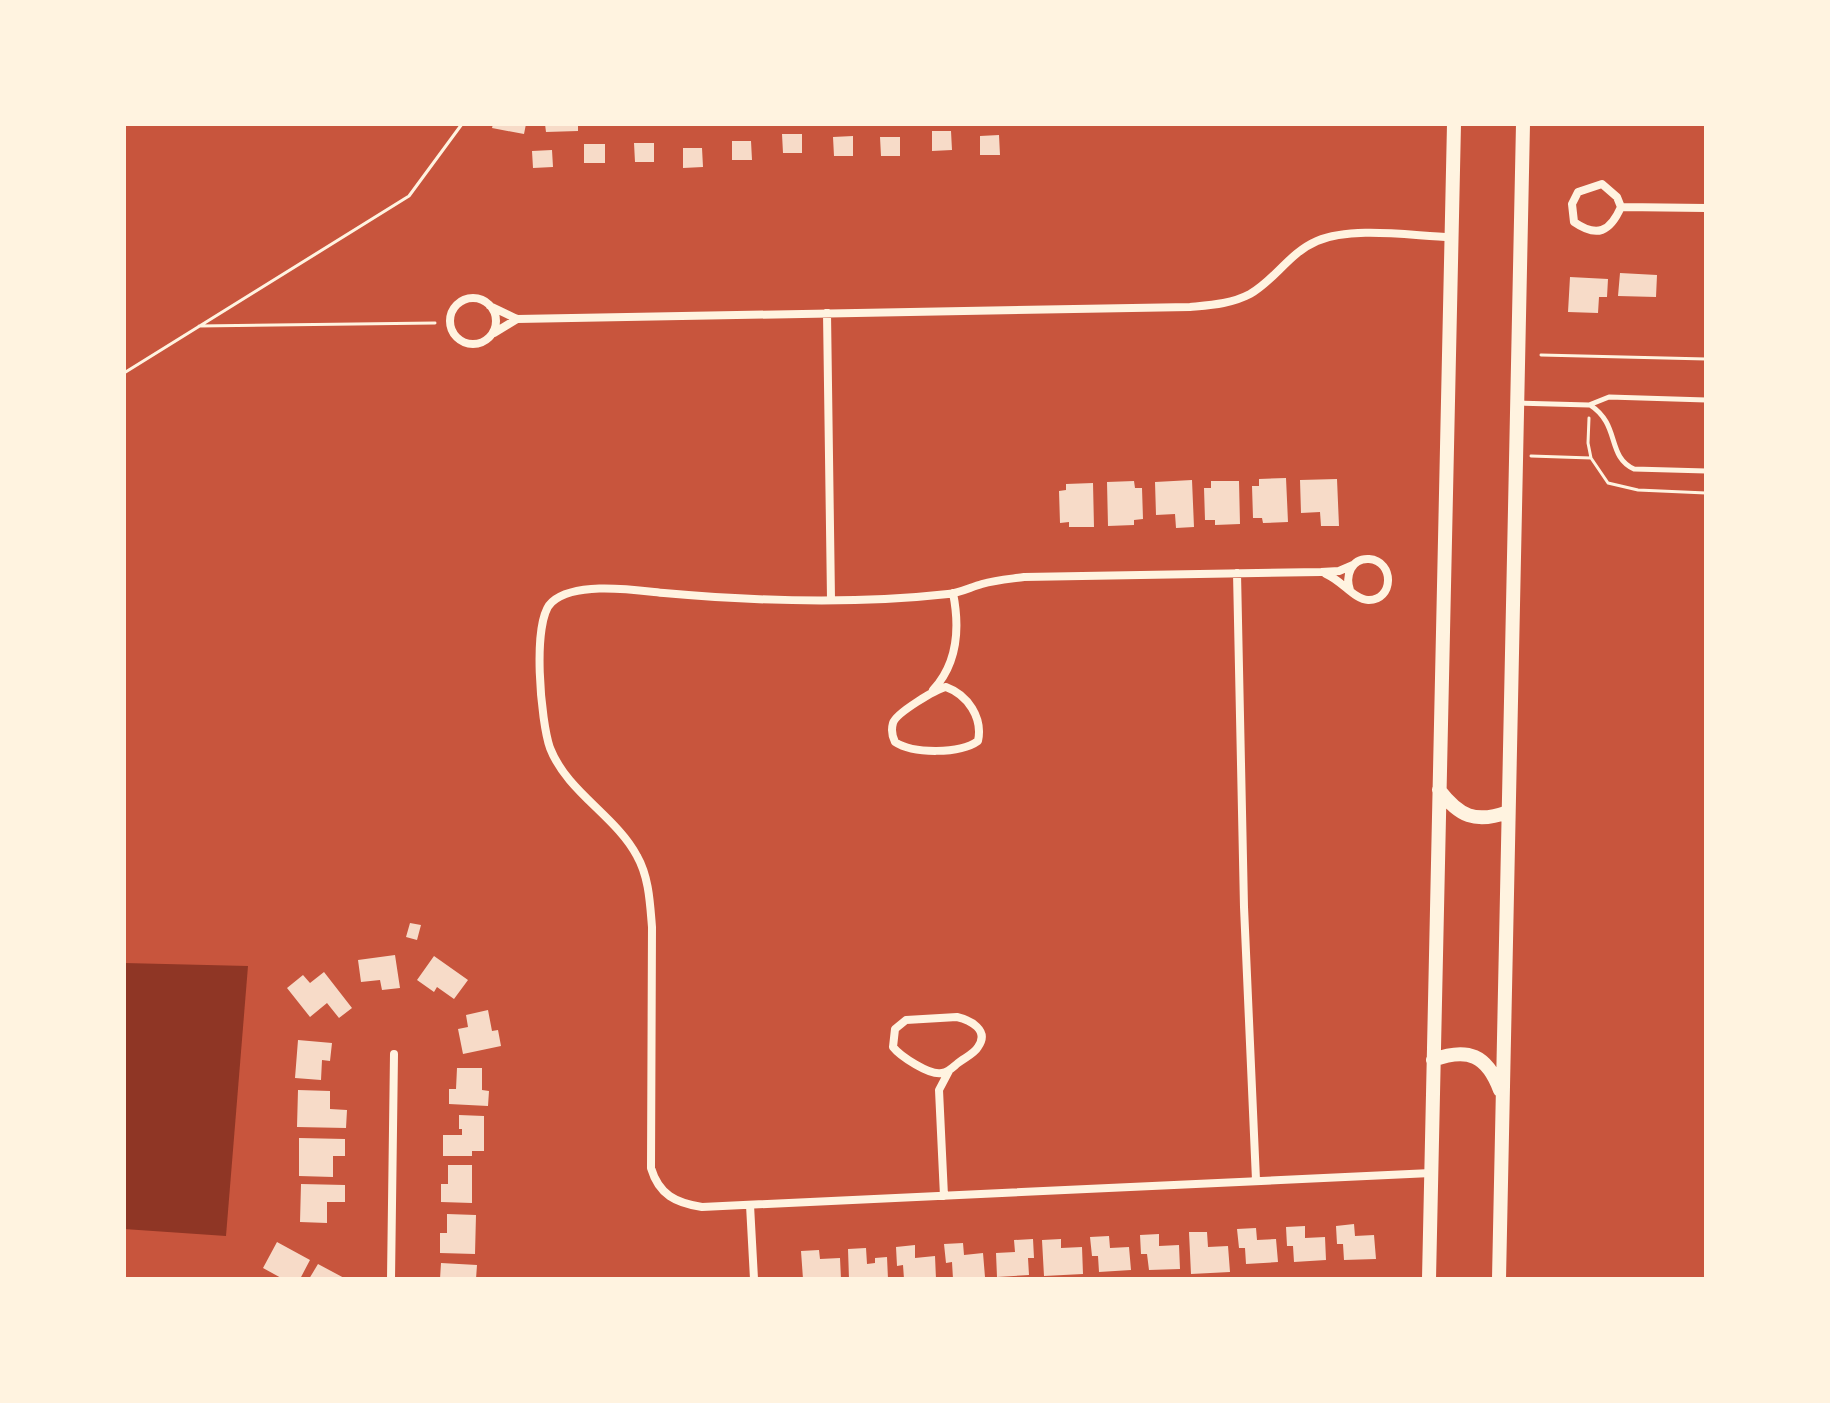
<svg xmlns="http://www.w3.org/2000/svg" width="1830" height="1403" font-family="Arial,sans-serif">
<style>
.water{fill:#8f3625}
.building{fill:#f7dbc8}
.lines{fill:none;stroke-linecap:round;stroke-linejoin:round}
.path{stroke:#fff3e0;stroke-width:3}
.service{stroke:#fff3e0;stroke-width:5}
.minor{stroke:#fff3e0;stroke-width:8}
.secondary{stroke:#fff3e0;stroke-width:14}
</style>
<rect width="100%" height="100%" fill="#c8553d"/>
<path class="water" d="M 124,963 L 248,966 L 226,1236 L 124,1229 Z"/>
<path class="building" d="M 493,124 L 526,124 L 524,134 L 492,128 Z
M 545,124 L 578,124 L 578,131 L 546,132 Z
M 932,131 L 951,131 L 952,150 L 932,151 Z
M 782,134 L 802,134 L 802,153 L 783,153 Z
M 999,135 L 1000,155 L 980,155 L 980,136 Z
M 853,136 L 853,156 L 834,156 L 833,137 Z
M 880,137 L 900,137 L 900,156 L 881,156 Z
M 732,141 L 751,141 L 752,160 L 732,160 Z
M 634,143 L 654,143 L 654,162 L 635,162 Z
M 584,144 L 605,144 L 605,163 L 584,163 Z
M 683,148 L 702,148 L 703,167 L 683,168 Z
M 552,150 L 553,167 L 533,168 L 532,151 Z
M 1620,273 L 1657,275 L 1656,297 L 1618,296 Z
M 1570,277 L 1608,279 L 1607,297 L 1599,297 L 1598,313 L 1568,312 Z
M 1286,478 L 1288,522 L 1263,523 L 1262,518 L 1253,518 L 1252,486 L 1259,486 L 1259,479 Z
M 1337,479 L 1339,526 L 1321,526 L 1320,512 L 1301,513 L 1300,480 Z
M 1192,480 L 1194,527 L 1176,528 L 1175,514 L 1156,515 L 1155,482 Z
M 1134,481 L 1135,488 L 1142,488 L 1143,519 L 1134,520 L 1134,525 L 1108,526 L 1107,482 Z
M 1211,481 L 1239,481 L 1240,524 L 1215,525 L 1215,520 L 1205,520 L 1204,488 L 1211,488 Z
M 1093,483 L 1094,527 L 1069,527 L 1069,522 L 1060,523 L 1059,491 L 1066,490 L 1066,484 Z
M 410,923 L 421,925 L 417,940 L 406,937 Z
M 395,955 L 400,988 L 382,990 L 380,980 L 361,982 L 358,960 Z
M 434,956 L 468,980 L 454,999 L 437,987 L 434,992 L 417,980 Z
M 324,972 L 352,1008 L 339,1018 L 327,1003 L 310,1017 L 287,988 L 303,975 L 310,983 Z
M 488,1010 L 492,1031 L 498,1030 L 501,1046 L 463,1054 L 458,1029 L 468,1027 L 466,1015 Z
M 298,1040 L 332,1043 L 330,1061 L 322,1060 L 321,1080 L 295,1078 Z
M 457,1068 L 482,1068 L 482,1090 L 489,1091 L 488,1106 L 449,1104 L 449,1089 L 456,1089 Z
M 298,1090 L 330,1091 L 330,1109 L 347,1110 L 346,1128 L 297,1127 Z
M 459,1115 L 484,1116 L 484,1151 L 472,1151 L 472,1156 L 443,1156 L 443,1135 L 462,1135 L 462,1129 L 459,1129 Z
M 299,1138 L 345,1139 L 345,1156 L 333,1156 L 333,1177 L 299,1176 Z
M 448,1165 L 472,1165 L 472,1203 L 441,1202 L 441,1184 L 448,1184 Z
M 301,1184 L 345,1185 L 345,1202 L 327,1202 L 327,1223 L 300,1222 Z
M 447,1214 L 476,1215 L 475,1254 L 440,1253 L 440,1233 L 447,1233 Z
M 1354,1224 L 1355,1236 L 1374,1235 L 1376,1259 L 1344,1260 L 1343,1244 L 1337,1244 L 1336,1226 Z
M 1305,1226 L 1305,1238 L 1325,1237 L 1326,1260 L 1294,1262 L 1293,1246 L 1287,1246 L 1286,1227 Z
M 1256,1228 L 1257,1240 L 1276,1239 L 1278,1262 L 1246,1264 L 1245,1248 L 1239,1248 L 1237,1229 Z
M 1189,1232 L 1207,1232 L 1208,1247 L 1228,1246 L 1230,1272 L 1191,1274 Z
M 1159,1234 L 1159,1246 L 1179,1245 L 1180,1269 L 1149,1270 L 1147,1254 L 1141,1254 L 1140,1235 Z
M 1109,1236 L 1110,1248 L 1129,1247 L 1131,1270 L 1099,1272 L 1098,1256 L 1092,1256 L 1090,1237 Z
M 1033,1239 L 1034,1258 L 1028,1258 L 1029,1275 L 997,1277 L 996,1253 L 1015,1252 L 1014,1240 Z
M 1061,1239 L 1061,1248 L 1082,1247 L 1083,1274 L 1044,1276 L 1042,1240 Z
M 277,1242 L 310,1260 L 300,1279 L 283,1279 L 263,1268 Z
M 963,1243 L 964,1255 L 983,1253 L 985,1277 L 953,1279 L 952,1262 L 946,1263 L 944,1244 Z
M 915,1245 L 915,1258 L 935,1256 L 936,1279 L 904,1279 L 903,1265 L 897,1266 L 896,1247 Z
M 866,1248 L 867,1264 L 875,1263 L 875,1258 L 887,1257 L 888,1279 L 849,1279 L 848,1249 Z
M 819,1250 L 820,1259 L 840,1258 L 841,1279 L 803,1279 L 801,1251 Z
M 441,1263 L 477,1265 L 476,1279 L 440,1279 Z
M 318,1264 L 346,1279 L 309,1279 Z"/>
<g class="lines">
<path class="path" d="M 199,326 L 435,323
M 1541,355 L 1706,359
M 124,373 L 409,196 L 462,124
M 1531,456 L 1591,458 L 1588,443 L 1589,418
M 1591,458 L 1608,483 L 1638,490 L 1706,493"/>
<path class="service" d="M 1518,403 L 1589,405 L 1609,397 L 1706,400
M 1590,405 C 1621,425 1606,456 1634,469 L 1706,471"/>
<path class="minor" d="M 1602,184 L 1617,197 L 1621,207 C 1610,232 1597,238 1574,222 L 1572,204 L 1578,192 Z
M 1621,207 L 1706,208
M450 321a23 23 0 1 1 46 0a23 23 0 1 1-46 0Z
M 490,306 L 517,319 L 1190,307 C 1211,305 1231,304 1250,294 C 1275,280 1289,253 1317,241 C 1353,226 1412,236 1451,237
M 827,313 L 831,599
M 494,333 L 517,319
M 1353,565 L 1339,571 L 1321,572 L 1024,577 C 1010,579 996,580 982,584 C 971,587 960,593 948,594 C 858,604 754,601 664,593 C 634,590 576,581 552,602 C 531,620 541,723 550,748 C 567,792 616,816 637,856 C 649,877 650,903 652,927 L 651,1168 C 659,1195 676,1203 702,1207 L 1431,1173
M 1237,573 L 1244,907 L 1256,1180
M 1326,574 C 1341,580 1355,600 1368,600 C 1394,601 1395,561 1369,559 C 1351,558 1345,576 1350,590
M 946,687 C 968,695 983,718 978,741 C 960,754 913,754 895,742 C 892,736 891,730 893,723 C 896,713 936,689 946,687 Z
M 933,690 C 958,663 960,628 953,593
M 957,1017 C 970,1020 990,1030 978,1047 C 974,1054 964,1058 958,1063 C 953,1067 949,1072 942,1073 C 930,1076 900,1056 893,1047 L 895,1029 L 906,1020 Z
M 944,1196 L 939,1090 L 949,1071
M 750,1205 L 754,1279
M 391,1279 L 394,1054"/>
<path class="secondary" d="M 1439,790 C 1459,816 1475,824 1508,812
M 1433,1060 C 1468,1047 1487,1055 1500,1090
M 1429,1279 L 1454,124
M 1499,1279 L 1523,124"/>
</g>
<rect width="1830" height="1403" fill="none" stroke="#fff3e0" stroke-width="252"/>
</svg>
